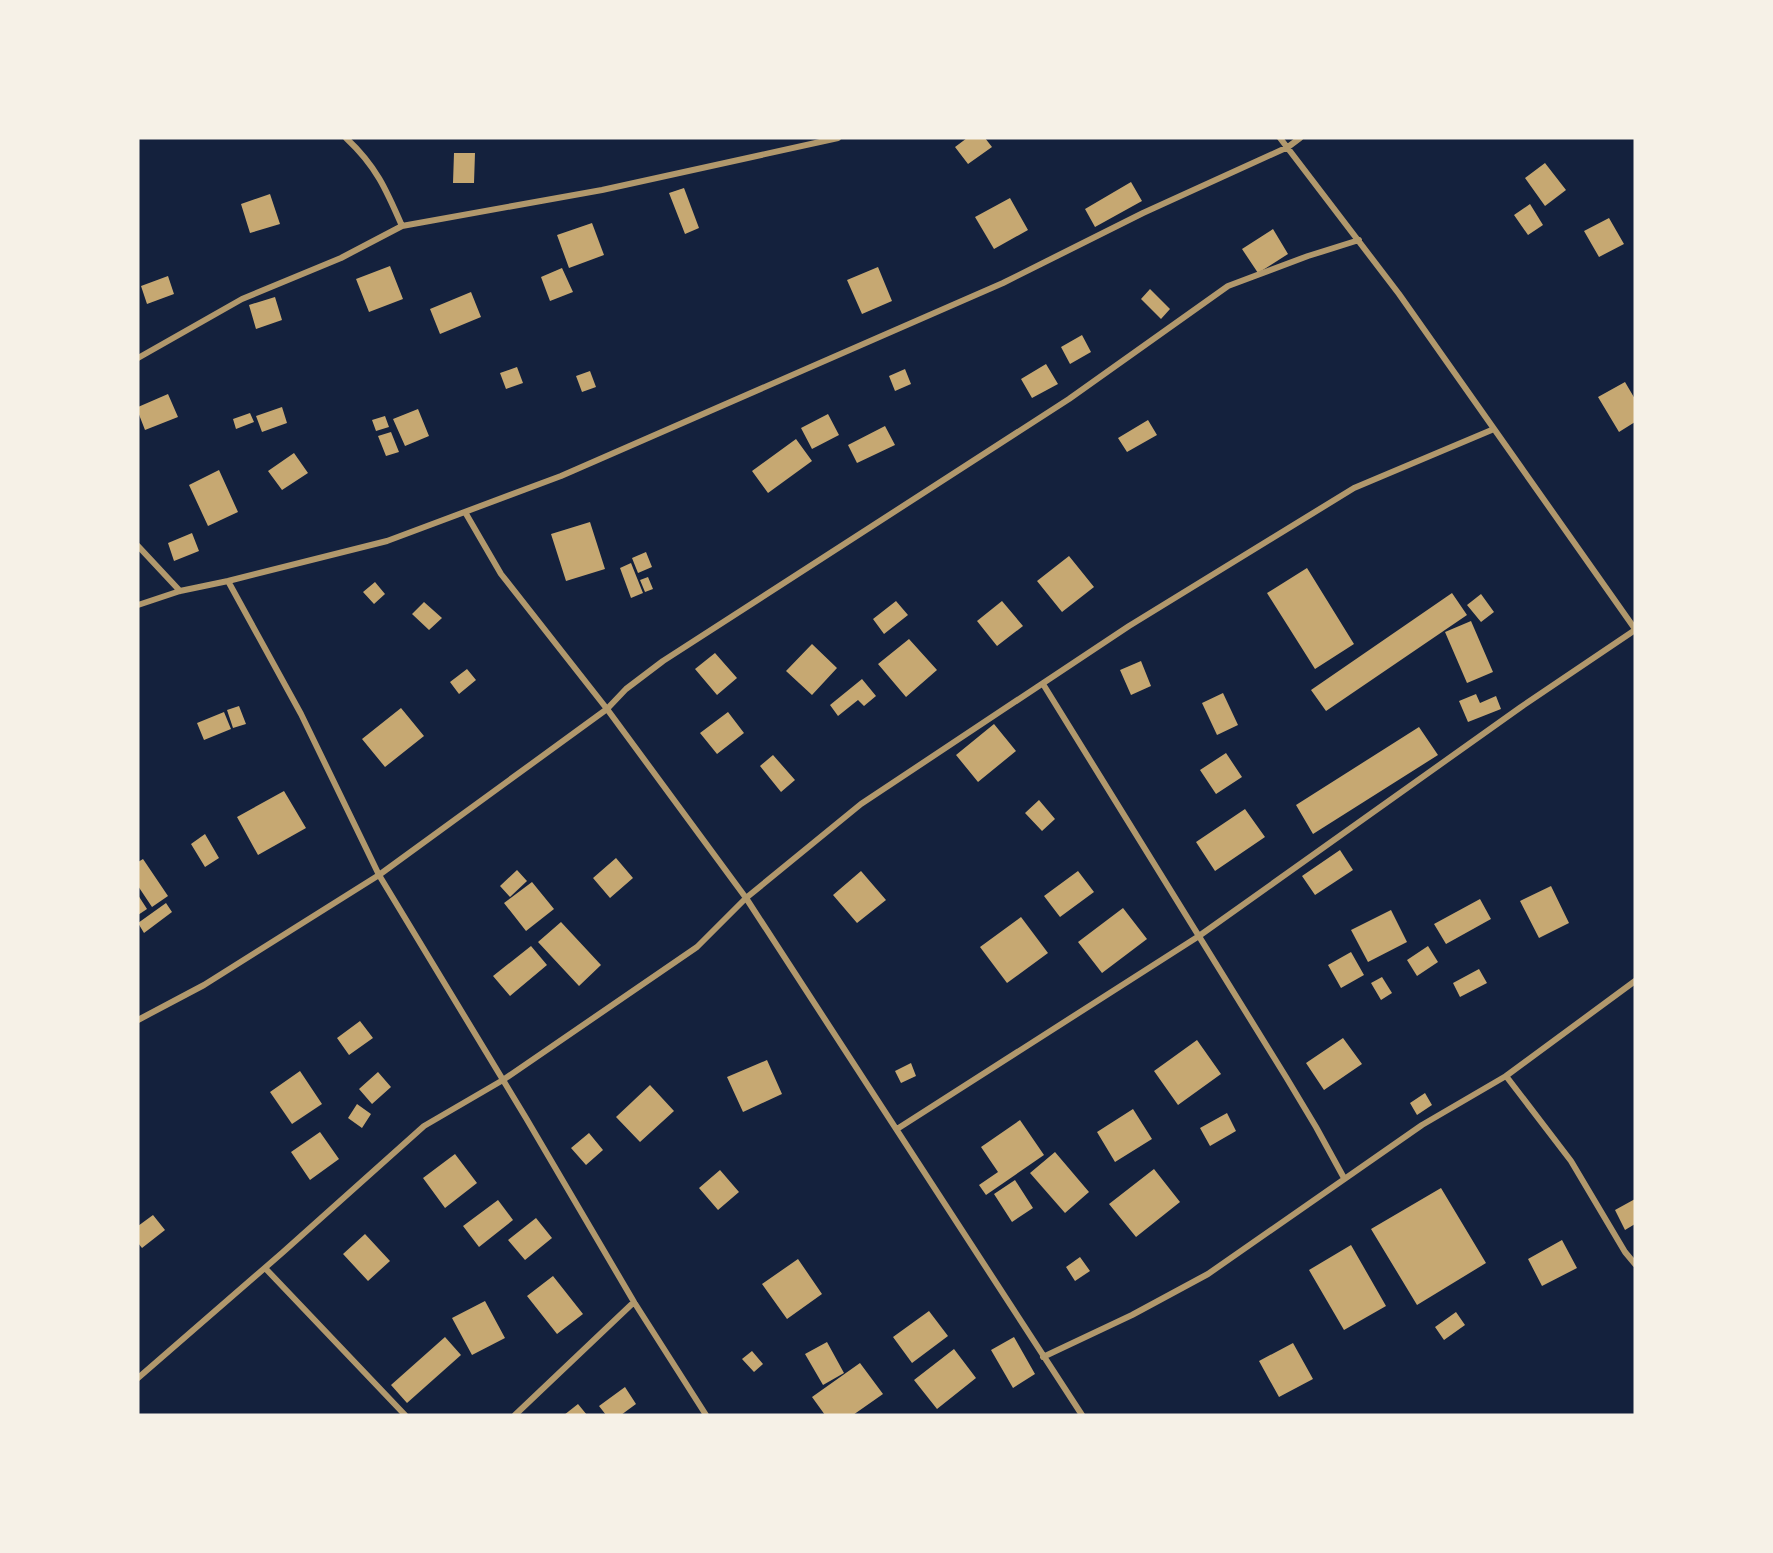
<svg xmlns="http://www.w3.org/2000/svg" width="1773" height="1553" font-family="'IBM Plex Sans',sans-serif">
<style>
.building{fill:#c6a872}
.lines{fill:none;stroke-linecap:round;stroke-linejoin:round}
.minor{stroke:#b1986c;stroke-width:6}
</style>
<rect width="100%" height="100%" fill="#14213d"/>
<path class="building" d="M 967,138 L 985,138 L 992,147 L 968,164 L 955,147 Z
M 454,153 L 475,153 L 474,183 L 453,183 Z
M 1545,163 L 1566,190 L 1545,206 L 1525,178 Z
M 1131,182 L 1142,201 L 1095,227 L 1085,209 Z
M 684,188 L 699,228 L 685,234 L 669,193 Z
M 270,194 L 280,224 L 250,233 L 241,204 Z
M 1010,198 L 1028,230 L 994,249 L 975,217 Z
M 1530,204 L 1543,225 L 1528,235 L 1514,215 Z
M 1609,218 L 1624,244 L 1599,257 L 1584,231 Z
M 592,223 L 604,255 L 569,268 L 557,235 Z
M 1273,229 L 1288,254 L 1258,273 L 1242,249 Z
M 390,266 L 403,299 L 369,312 L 356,279 Z
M 878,267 L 892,301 L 862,314 L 847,280 Z
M 562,268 L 573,292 L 550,301 L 541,277 Z
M 168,276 L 174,294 L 147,304 L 141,286 Z
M 1150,289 L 1170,309 L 1161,319 L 1141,299 Z
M 471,292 L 481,317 L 440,334 L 430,309 Z
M 275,297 L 282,320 L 256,329 L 249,305 Z
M 1082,335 L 1091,352 L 1070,364 L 1061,347 Z
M 1046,364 L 1058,384 L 1032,398 L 1021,379 Z
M 517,367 L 523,383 L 506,389 L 500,373 Z
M 905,369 L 911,384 L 895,391 L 889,376 Z
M 590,371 L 596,387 L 582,392 L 576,376 Z
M 1625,382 L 1635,399 L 1635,422 L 1619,432 L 1598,397 Z
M 168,394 L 178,417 L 145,430 L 138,412 L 138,407 Z
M 282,407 L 287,423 L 262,432 L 256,416 Z
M 418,409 L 429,436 L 405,446 L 393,419 Z
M 250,413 L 254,422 L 236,429 L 233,419 Z
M 828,414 L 839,435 L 812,449 L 801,428 Z
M 385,416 L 389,427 L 376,431 L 372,420 Z
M 1148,420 L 1157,435 L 1127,452 L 1118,438 Z
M 885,426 L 895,445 L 857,463 L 848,445 Z
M 391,432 L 399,452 L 386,456 L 378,436 Z
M 796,439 L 812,461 L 768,493 L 752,471 Z
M 294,453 L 308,473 L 282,490 L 268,471 Z
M 219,470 L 238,512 L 208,526 L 189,485 Z
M 590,522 L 605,569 L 566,581 L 551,534 Z
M 192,533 L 199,551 L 174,561 L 168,543 Z
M 646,552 L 652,567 L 638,573 L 632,558 Z
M 1069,556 L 1094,587 L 1062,612 L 1037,581 Z
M 631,563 L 643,593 L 631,598 L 620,568 Z
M 1307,568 L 1354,644 L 1315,669 L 1267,593 Z
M 648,577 L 653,589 L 645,592 L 640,580 Z
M 375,582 L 385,594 L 374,604 L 363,592 Z
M 1452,593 L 1467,615 L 1326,711 L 1311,690 Z
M 1481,594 L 1494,612 L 1481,622 L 1467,605 Z
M 896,601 L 908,615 L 884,634 L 873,619 Z
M 1002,601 L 1023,626 L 997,646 L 977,621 Z
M 424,602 L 442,618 L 429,630 L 412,614 Z
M 1471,621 L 1493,672 L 1467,683 L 1445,632 Z
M 909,639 L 937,670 L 906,697 L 878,664 Z
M 812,644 L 837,668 L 812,695 L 786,671 Z
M 715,653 L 737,678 L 717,695 L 695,669 Z
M 1141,661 L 1151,686 L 1131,695 L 1120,670 Z
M 467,669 L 476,680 L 459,694 L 450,682 Z
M 862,679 L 876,696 L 864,706 L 858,700 L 838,716 L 830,705 Z
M 1223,693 L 1238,725 L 1217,735 L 1202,703 Z
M 1476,694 L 1480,703 L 1496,696 L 1501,709 L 1468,722 L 1459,701 Z
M 239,706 L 246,724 L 233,728 L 227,710 Z
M 401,708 L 424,736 L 385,767 L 362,739 Z
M 224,712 L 231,729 L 204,740 L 197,723 Z
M 728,712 L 744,733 L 717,754 L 700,733 Z
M 994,724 L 1016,751 L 978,782 L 956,755 Z
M 1419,727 L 1438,755 L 1313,834 L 1296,805 Z
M 1226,753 L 1242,777 L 1216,794 L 1200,770 Z
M 773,755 L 795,780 L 781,792 L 760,766 Z
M 284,791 L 306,828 L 258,855 L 237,817 Z
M 1039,800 L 1055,819 L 1042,831 L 1025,813 Z
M 1245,809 L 1265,837 L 1215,871 L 1196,842 Z
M 205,834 L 219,858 L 205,867 L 191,844 Z
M 1340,850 L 1353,870 L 1315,895 L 1302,876 Z
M 616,858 L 633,878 L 610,898 L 593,878 Z
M 143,859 L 168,896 L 152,907 L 138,886 L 138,862 Z
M 517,870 L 527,881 L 510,897 L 500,886 Z
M 861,871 L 886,900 L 857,923 L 833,895 Z
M 1078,871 L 1094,892 L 1060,917 L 1044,896 Z
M 532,882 L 554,909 L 526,931 L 504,903 Z
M 1551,886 L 1569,923 L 1539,938 L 1520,901 Z
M 138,895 L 147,909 L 138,915 Z
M 1480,899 L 1491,919 L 1446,944 L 1434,924 Z
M 166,903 L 172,912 L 144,933 L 138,923 Z
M 1123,908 L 1147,939 L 1102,973 L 1078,942 Z
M 1391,910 L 1407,942 L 1368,962 L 1351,930 Z
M 1021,917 L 1048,953 L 1007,983 L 980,947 Z
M 561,922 L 601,965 L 579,986 L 538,942 Z
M 531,946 L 547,965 L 510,996 L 493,976 Z
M 1428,946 L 1438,962 L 1417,976 L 1407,960 Z
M 1351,952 L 1364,975 L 1341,988 L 1328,965 Z
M 1479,969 L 1487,983 L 1460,997 L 1453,983 Z
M 1382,977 L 1392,993 L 1381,1000 L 1371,983 Z
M 360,1021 L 373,1038 L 349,1055 L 337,1038 Z
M 1343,1038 L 1362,1064 L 1324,1090 L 1306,1063 Z
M 1197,1040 L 1221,1074 L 1178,1105 L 1154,1071 Z
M 767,1060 L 782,1094 L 743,1112 L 727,1077 Z
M 911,1063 L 916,1076 L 901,1083 L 895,1071 Z
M 300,1071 L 322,1104 L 292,1124 L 270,1092 Z
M 378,1072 L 391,1087 L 372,1104 L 359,1089 Z
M 650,1085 L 674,1111 L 640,1142 L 616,1117 Z
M 1425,1093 L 1432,1105 L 1417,1115 L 1410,1103 Z
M 357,1104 L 371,1114 L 362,1128 L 348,1118 Z
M 1133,1109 L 1152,1139 L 1115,1162 L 1097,1132 Z
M 1227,1113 L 1236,1131 L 1210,1146 L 1200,1128 Z
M 1020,1120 L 1044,1155 L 986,1195 L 979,1185 L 998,1172 L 981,1147 Z
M 320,1132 L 339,1159 L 310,1180 L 291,1152 Z
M 589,1133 L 603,1150 L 586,1165 L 571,1148 Z
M 1055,1152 L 1089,1192 L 1065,1213 L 1030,1173 Z
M 455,1154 L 477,1183 L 445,1208 L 423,1178 Z
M 1154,1169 L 1180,1202 L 1136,1237 L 1109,1204 Z
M 720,1170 L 739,1192 L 718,1210 L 699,1188 Z
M 1015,1180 L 1033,1208 L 1012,1222 L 994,1194 Z
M 1441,1188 L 1486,1263 L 1417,1305 L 1371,1229 Z
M 1635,1199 L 1635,1224 L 1625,1230 L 1615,1210 Z
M 498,1200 L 513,1220 L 479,1247 L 463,1226 Z
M 153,1215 L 165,1230 L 142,1248 L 138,1243 L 138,1226 Z
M 536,1218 L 552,1238 L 525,1260 L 508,1240 Z
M 365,1234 L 390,1261 L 368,1281 L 343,1254 Z
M 1562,1240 L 1577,1268 L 1542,1286 L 1528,1259 Z
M 1351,1245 L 1386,1306 L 1344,1330 L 1309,1270 Z
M 1080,1257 L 1090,1271 L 1075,1281 L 1066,1267 Z
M 798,1259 L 822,1294 L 787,1319 L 762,1284 Z
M 553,1276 L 583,1314 L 557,1334 L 527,1296 Z
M 485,1301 L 505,1338 L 472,1355 L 452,1318 Z
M 929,1311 L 948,1336 L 912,1363 L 893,1337 Z
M 1456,1312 L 1465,1325 L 1444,1340 L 1435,1327 Z
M 445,1337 L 461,1355 L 407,1403 L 391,1385 Z
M 1014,1337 L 1035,1374 L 1013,1388 L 991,1350 Z
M 827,1342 L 844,1373 L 823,1385 L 805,1354 Z
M 1293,1343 L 1313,1379 L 1279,1397 L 1259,1361 Z
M 954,1349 L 976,1378 L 937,1409 L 914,1380 Z
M 752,1351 L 763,1364 L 754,1372 L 742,1359 Z
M 860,1363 L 883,1394 L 853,1415 L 825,1415 L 812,1397 Z
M 625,1387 L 636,1404 L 621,1415 L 606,1415 L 599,1406 Z
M 578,1404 L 587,1415 L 564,1415 Z"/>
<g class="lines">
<path class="minor" d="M 1280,138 L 1399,294 L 1635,629
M 402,226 L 602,190 L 838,138
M 138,358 L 242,299 L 341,258 L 402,226 C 386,189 376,166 346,138
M 465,512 L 501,574 L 607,709 L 746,898 L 1082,1415
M 138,546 L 180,591
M 228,581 L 301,714 L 379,875 L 526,1118 L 634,1302 L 706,1415
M 138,605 L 180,591 L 228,581 L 387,541 L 561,476 L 1003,283 L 1143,213 L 1288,147 L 1300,138
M 1043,684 L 1286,1077 L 1316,1127 L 1344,1178
M 138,1020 L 204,985 L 379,875 L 607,709 L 626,689 L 663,661 L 1069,399 L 1228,286 L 1308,256 L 1359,240
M 1506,1076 L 1571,1161 L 1625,1252 L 1635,1264
M 897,1129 L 1199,936 L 1521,707 L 1635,630
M 265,1268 L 405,1415
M 1043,1357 L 1132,1315 L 1208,1274 L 1422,1125 L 1506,1076 L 1635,981
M 138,1378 L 282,1253 L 424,1126 L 503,1080 L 697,947 L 746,898 L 861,804 L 1129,626 L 1354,488 L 1494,429
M 515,1415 L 634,1302"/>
</g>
<rect width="1773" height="1553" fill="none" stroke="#f6f1e7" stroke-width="279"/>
</svg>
